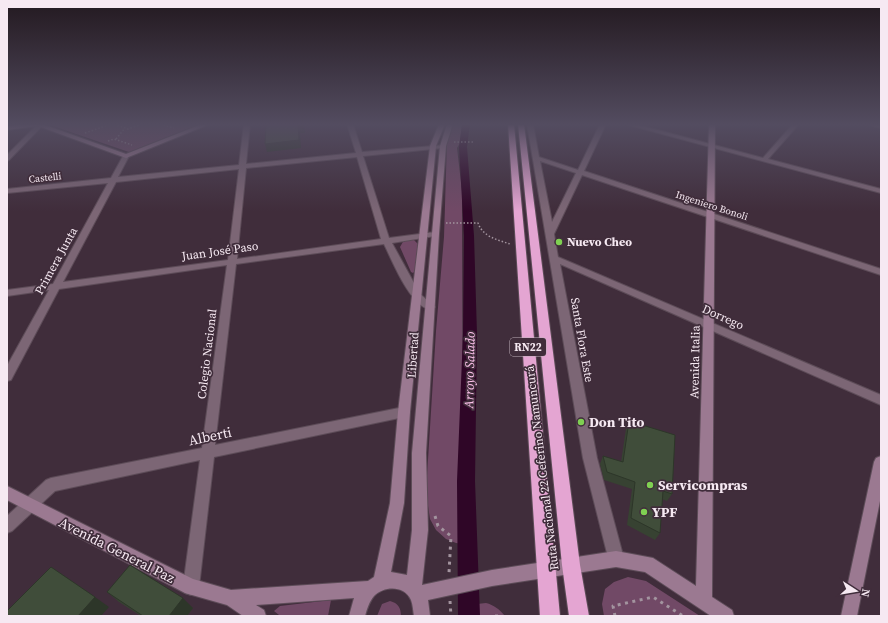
<svg xmlns="http://www.w3.org/2000/svg" width="888" height="623" font-family="'Source Serif 4',serif">
<style>
.green{fill:#714966}
.lines{fill:none;stroke-linecap:round;stroke-linejoin:round}
.canal{fill:#2f0627;fill-rule:evenodd}
.street-casing{stroke:#5d4c58;stroke-width:2}
.secondary-casing{stroke:#5d4c58;stroke-width:2}
.highway-casing{stroke:#5d4c58;stroke-width:2}
.path-far1{stroke:#a3949f;stroke-width:1.5;stroke-dasharray:1.5 2;stroke-linecap:butt}
.path{stroke:#a3949f;stroke-width:3;stroke-dasharray:3 4.5;stroke-linecap:butt}
.street{fill:#7c6675;fill-rule:evenodd}
.secondary{fill:#9b7991;fill-rule:evenodd}
.highway{fill:#e4a5d2;fill-rule:evenodd}
.wall{fill:#374232}
.shaded-wall{fill:#2d3629}
.building{fill:#404d3a;stroke:#2d3629}
.poi-dot{fill:#7fd052;stroke:#402d3b;stroke-width:1.5}
.labels{text-anchor:middle;stroke-width:3.5;stroke-linejoin:round;paint-order:stroke}
.far-street-label{font-size:10px;fill:#f6e9f2;stroke:#402d3b}
.shield{fill:#402d3b;stroke:#bfb1bb;stroke-width:1}
.shield-label{font-size:11px;font-weight:bold;fill:#f6e9f2}
.poi-label{font-size:12px;font-weight:bold;fill:#f6e9f2;stroke:#402d3b;text-anchor:start}
.street-label{font-size:12px;fill:#f6e9f2;stroke:#402d3b}
.water-label{font-size:13px;font-style:italic;fill:#fdc2ec;stroke:#402d3b}
.near-poi-label{font-size:14px;font-weight:bold;fill:#f6e9f2;stroke:#402d3b;text-anchor:start}
.near-street-label{font-size:14px;fill:#f6e9f2;stroke:#402d3b}
</style>
<rect width="100%" height="100%" fill="#402d3b"/>
<path class="green" d="M 52,124 L 200,124 L 129,152 L 50,125 Z
M 454,124 L 462,124 L 460,143 L 457,148 L 462,191 L 463,544 L 456,543 L 446,539 L 436,530 L 430,519 L 426,492 L 436,331 L 444,237 L 447,142 Z
M 413,239 L 418,244 L 415,271 L 413,273 L 411,272 L 400,247 L 404,240 Z
M 628,577 L 646,581 L 700,616 L 604,616 L 602,604 L 605,589 L 614,582 Z
M 331,600 L 328,616 L 283,616 L 279,615 L 274,611 L 280,606 Z
M 390,601 C 398,603 401,608 401,616 L 377,616 L 382,604 Z
M 486,603 C 494,605 499,609 505,616 L 477,616 L 477,604 Z"/>
<g class="lines">
<path class="canal" d="M 462,124 L 470,124 L 467,147 L 474,236 L 477,334 L 475,481 L 480,616 L 458,616 L 457,481 L 463,334 L 464,236 L 459,147 Z"/>
<g class="street-casing">
<path id="street" d="M 38,124 L 44,124 L 9,160 L 7,161 L 7,155 Z
M 244,124 L 250,124 L 246,164 L 356,153 L 347,124 L 353,124 L 362,152 L 445,145 L 446,146 L 443,148 L 363,156 L 389,238 L 435,232 L 439,234 L 435,236 L 392,243 L 420,294 L 435,307 L 430,310 C 409,304 393,262 384,244 L 236,264 L 215,445 L 404,407 L 408,408 L 410,412 L 408,416 L 404,417 L 214,457 L 199,587 L 197,593 L 191,595 L 185,593 L 183,587 L 200,460 L 55,491 L 12,531 L 7,533 L 7,516 L 46,480 L 51,478 L 202,448 L 227,265 L 59,289 L 11,380 L 7,381 L 7,366 L 49,290 L 7,296 L 7,290 L 53,284 L 108,183 L 7,193 L 7,189 L 111,178 L 123,156 L 126,154 L 129,156 L 118,177 L 239,165 ZM 357,157 L 381,239 L 237,259 L 246,168 ZM 239,169 L 228,260 L 63,282 L 116,182 Z
M 527,124 L 533,124 L 539,157 L 578,170 L 600,124 L 606,124 L 584,171 L 881,269 L 881,275 L 582,175 L 554,234 L 558,257 L 881,395 L 881,405 L 560,264 L 597,458 L 624,559 L 622,565 L 616,567 L 610,565 L 583,458 ZM 540,161 L 576,173 L 552,222 Z
M 625,124 L 635,124 L 763,158 L 793,124 L 799,124 L 768,159 L 881,189 L 881,193 Z
M 868,124 L 881,124 L 881,128 L 869,125 Z"/>
</g>
<g class="secondary-casing">
<path id="secondary" d="M 28,124 L 47,124 L 45,125 L 126,154 L 202,124 L 210,124 L 126,158 L 38,126 L 7,130 L 7,126 Z
M 439,124 L 445,124 L 436,146 L 410,412 L 404,503 L 391,572 L 407,575 L 412,530 L 412,453 L 440,146 L 447,124 L 453,124 L 446,146 L 439,234 L 426,453 L 428,530 L 422,585 L 492,570 L 616,551 L 653,558 L 696,586 L 709,124 L 715,124 L 712,597 L 732,610 L 734,616 L 711,616 L 645,572 L 616,567 L 492,586 L 428,600 L 430,616 L 414,616 C 413,611 413,605 411,600 C 405,586 385,585 374,596 C 369,602 367,609 365,616 L 349,616 L 354,598 L 256,605 L 264,610 L 266,616 L 243,616 L 227,605 L 185,593 L 7,500 L 7,486 L 193,579 L 231,590 L 368,581 L 374,577 L 390,503 L 398,412 L 430,146 Z
M 881,456 L 881,496 L 857,616 L 841,616 L 874,462 L 876,458 Z"/>
</g>
<g class="highway-casing">
<path id="highway" d="M 508,124 L 514,124 L 560,616 L 540,616 Z
M 518,124 L 524,124 L 580,565 L 589,616 L 569,616 L 562,565 Z"/>
</g>
<path class="path-far1" d="M 114,124 L 128,129 L 141,124
M 160,124 L 174,128
M 85,133 L 111,124
M 116,139 L 125,128
M 108,141 L 114,139 L 132,145
M 454,142 L 473,142
M 446,223 L 478,223 C 483,237 498,240 510,244"/>
<path class="path" d="M 435,516 L 438,526 L 451,536 L 449,573
M 450,601 L 451,616
M 495,616 L 498,616
M 615,616 L 613,606 L 653,597 L 683,616"/>
<use href="#street" class="street"/>
<use href="#secondary" class="secondary"/>
<use href="#highway" class="highway"/>
</g>
<path class="wall" d="M 629,421 L 672,494 L 667,501 L 662,499 L 660,533 L 655,540 L 627,525 L 632,489 L 604,480 L 600,464 L 603,456 L 621,462 L 626,429 Z
M 107,592 L 193,608 L 187,616 L 141,616 L 119,602 Z"/>
<path class="shaded-wall" d="M 304,124 L 305,133 L 300,133 L 301,148 L 267,152 L 265,144 L 298,125 Z
M 95,597 L 109,607 L 101,616 L 78,616 Z
M 183,598 L 193,608 L 187,616 L 169,616 Z"/>
<path class="building" d="M 266,124 L 304,124 L 304,125 L 298,125 L 299,140 L 265,144 Z
M 629,421 L 675,435 L 672,494 L 663,491 L 660,533 L 631,518 L 635,482 L 607,472 L 603,456 L 623,462 Z
M 130,565 L 183,598 L 169,616 L 143,616 L 107,592 Z
M 51,567 L 95,597 L 78,616 L 7,616 L 7,611 Z"/>
<linearGradient id="sky" x2="0" y2="1"><stop stop-color="#231920"/><stop offset="0.59" stop-color="#534c60"/><stop offset="1" stop-color="#534c60" stop-opacity="0"/></linearGradient>
<rect width="888" height="211" fill="url(#sky)"/>
<g class="poi-dot">
<circle cx="559" cy="242" r="4"/>
<circle cx="581" cy="422" r="4"/>
<circle cx="650" cy="485" r="4"/>
<circle cx="644" cy="512" r="4"/>
</g>
<g class="labels">
<g class="far-street-label">
<text transform="translate(45 177) rotate(-6)" y="4">Castelli</text>
<text transform="translate(712 205) rotate(18)" y="4">Ingeniero Bonoli</text>
</g>
<rect class="shield" x="510" y="338" width="36" height="18" rx="3"/>
<g class="shield-label">
<text x="528" y="351">RN22</text>
</g>
<g class="poi-label">
<text x="567" y="246">Nuevo Cheo</text>
</g>
<g class="street-label">
<text transform="translate(220 251) rotate(-8)" y="4">Juan José Paso</text>
<text transform="translate(56 261) rotate(-61)" y="4">Primera Junta</text>
<text transform="translate(723 317) rotate(24)" y="4">Dorrego</text>
<text transform="translate(582 340) rotate(80)" y="4">Santa Flora Este</text>
<text transform="translate(207 354) rotate(-83)" y="4">Colegio Nacional</text>
<text transform="translate(413 355) rotate(-86)" y="4">Libertad</text>
<text transform="translate(695 362) rotate(-89)" y="4">Avenida Italia</text>
<text transform="translate(542 468) rotate(-97)" y="4">Ruta Nacional 22 Ceferino Namuncurá</text>
</g>
<g class="water-label">
<text transform="translate(469 370) rotate(-89)" y="5">Arroyo Salado</text>
</g>
<g class="near-poi-label">
<text x="589" y="427">Don Tito</text>
<text x="658" y="490">Servicompras</text>
<text x="652" y="517">YPF</text>
</g>
<g class="near-street-label">
<text transform="translate(210 436) rotate(-12)" y="5">Alberti</text>
<text transform="translate(117 550) rotate(27)" y="5">Avenida General Paz</text>
</g>
</g>
<rect width="888" height="623" fill="none" stroke="#f6e9f2" stroke-width="16"/>
<g transform="translate(856 591) rotate(102)" stroke="#402d3b" stroke-width="3" paint-order="stroke">
<path d="M0-3L7 15L0 10L-7 15Z" fill="#f6e9f2"/>
<text y="-6" font-size="11" font-weight="bold" text-anchor="middle" fill="#f6e9f2">N</text>
</g>
</svg>
